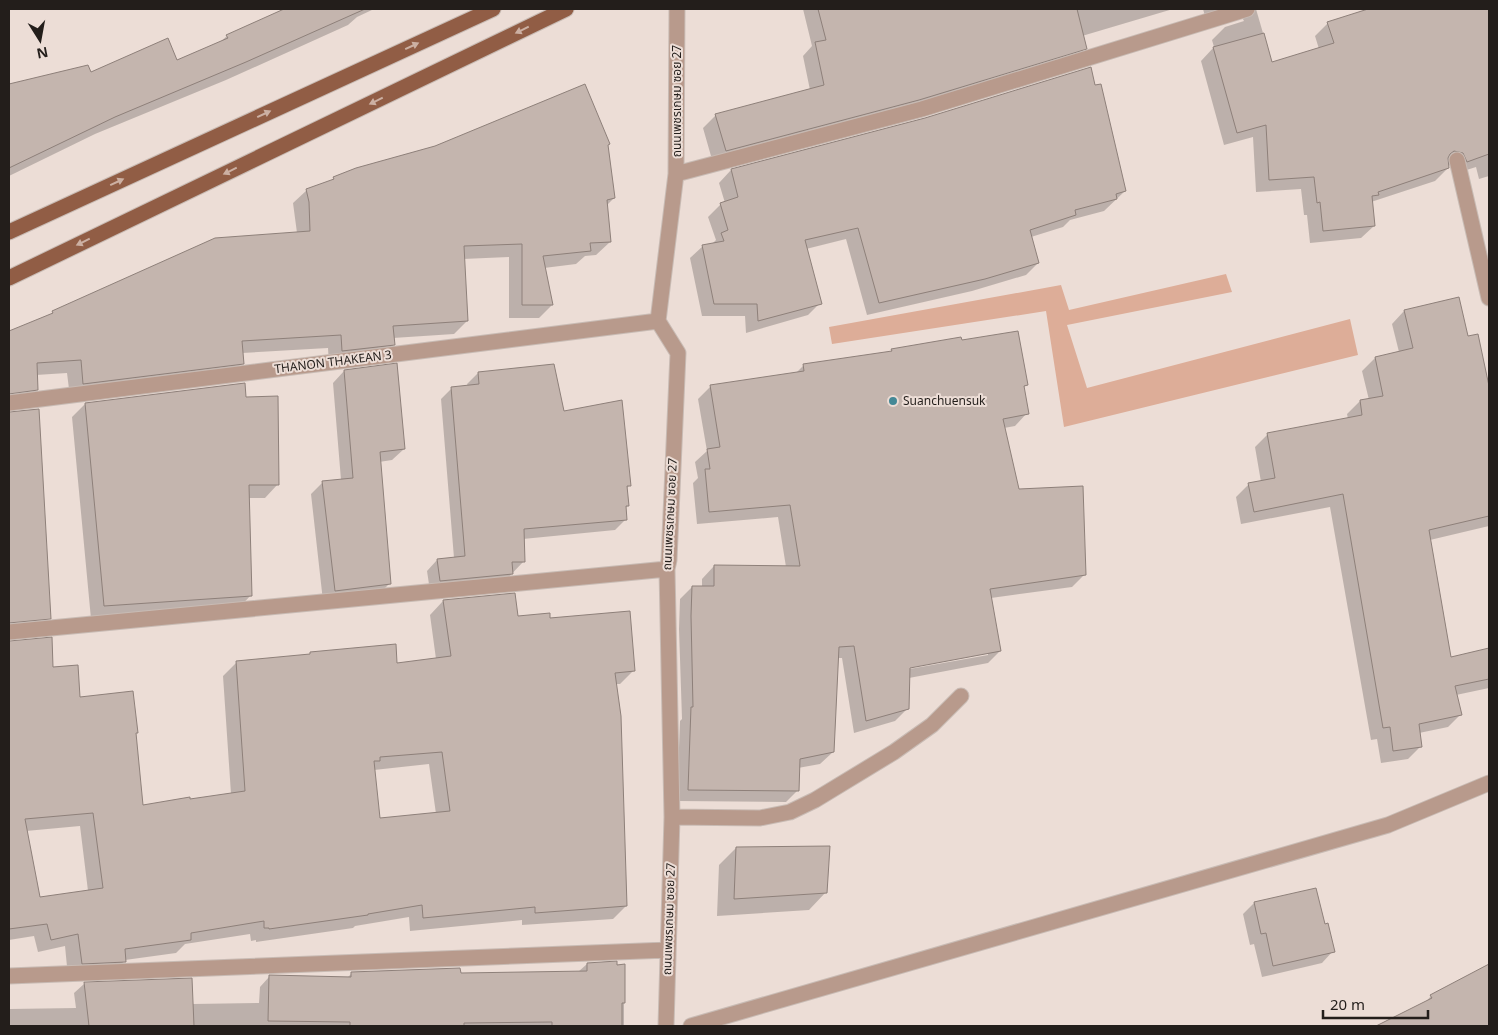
<svg xmlns="http://www.w3.org/2000/svg" width="1498" height="1035" font-family="Georgia,'Noto Sans Thai',serif">
<style>
.green{fill:#ddad98}
.shadow{fill:#0003;fill-rule:evenodd}
.building{fill:#c4b5ae;stroke:#8e807a;fill-rule:evenodd}
.lines{fill:none;stroke-linecap:round;stroke-linejoin:round}
.minor-casing{stroke:#c8bbb4;stroke-width:17}
.major-casing{stroke:#c8bbb4;stroke-width:17}
.minor{stroke:#b89a8c;stroke-width:15}
.major{stroke:#915d45;stroke-width:15}
.oneway{fill:#ccb0a3}
.poi-dot{fill:#448896;stroke:#ecddd6;stroke-width:2}
.labels{text-anchor:middle;stroke-width:4;stroke-linejoin:round;paint-order:stroke}
.street-label{font-size:12px;fill:#231e1b;stroke:#ecddd6}
.poi-label{font-size:12px;fill:#231e1b;stroke:#ecddd6;text-anchor:start}
</style>
<rect width="100%" height="100%" fill="#ecddd6"/>
<path class="green" d="M 1226,274 L 1232,292 L 1067,325 L 1087,388 L 1350,319 L 1358,355 L 1064,427 L 1046,311 L 832,344 L 829,327 L 1061,285 L 1069,310 Z"/>
<path class="shadow" d="M 287,9 L 374,9 L 357,17 L 348,25 L 226,80 L 95,134 L 9,176 L 9,85 L 87,66 L 90,73 L 176,61 L 219,43 L 227,36 Z
M 803,9 L 1173,9 L 1082,36 L 1085,48 L 1072,61 L 713,163 L 703,128 L 716,115 L 810,90 L 803,56 L 812,46 Z
M 1203,9 L 1256,9 L 1272,64 L 1319,49 L 1315,36 L 1328,23 L 1372,9 L 1489,9 L 1489,176 L 1479,179 L 1476,167 L 1454,174 L 1451,166 L 1448,165 L 1448,168 L 1435,181 L 1371,202 L 1374,226 L 1361,238 L 1310,243 L 1307,215 L 1304,215 L 1301,189 L 1256,192 L 1253,137 L 1224,145 L 1201,61 L 1214,47 L 1212,40 L 1225,27 L 1244,21 L 1240,14 L 1206,20 Z
M 925,119 L 1125,191 L 1104,211 L 1070,220 L 1063,227 L 1031,237 L 1038,263 L 1026,275 L 972,291 L 867,315 L 846,239 L 806,249 L 820,303 L 808,315 L 746,333 L 745,316 L 702,316 L 690,258 L 703,246 L 712,244 L 716,240 L 708,217 L 721,204 L 725,203 L 719,183 L 731,170 Z
M 607,146 L 614,198 L 607,205 L 610,242 L 596,255 L 585,256 L 576,264 L 544,268 L 552,305 L 539,318 L 509,318 L 509,257 L 463,259 L 467,321 L 454,334 L 393,338 L 394,344 L 380,358 L 329,364 L 328,348 L 242,353 L 242,363 L 229,377 L 70,397 L 67,373 L 36,375 L 37,389 L 23,403 L 9,405 L 9,334 L 49,316 L 53,312 L 297,233 L 293,203 L 307,190 L 331,181 L 334,178 Z
M 1404,311 L 1468,338 L 1477,336 L 1489,392 L 1489,526 L 1430,540 L 1450,659 L 1489,649 L 1489,688 L 1456,695 L 1461,714 L 1448,727 L 1419,733 L 1421,746 L 1408,759 L 1381,763 L 1377,739 L 1371,740 L 1330,507 L 1241,524 L 1236,497 L 1249,484 L 1261,482 L 1255,447 L 1267,435 L 1348,419 L 1347,414 L 1360,401 L 1369,400 L 1362,371 L 1375,358 L 1399,352 L 1392,324 Z
M 961,341 L 1026,385 L 1023,388 L 1027,413 L 1015,426 L 1004,428 L 1018,491 L 1085,574 L 1072,587 L 991,598 L 1000,651 L 988,663 L 909,678 L 908,708 L 895,721 L 854,733 L 842,658 L 837,658 L 833,752 L 820,764 L 798,768 L 798,790 L 786,802 L 677,801 L 680,721 L 682,719 L 679,629 L 680,599 L 692,587 L 702,587 L 702,579 L 714,566 L 786,567 L 778,517 L 697,524 L 693,483 L 698,478 L 695,462 L 707,451 L 698,399 L 711,386 L 796,373 L 804,365 L 889,353 L 892,350 ZM 988,653 L 988,655 L 904,670 L 904,668 Z
M 344,371 L 404,449 L 392,460 L 379,462 L 389,584 L 378,595 L 323,601 L 311,494 L 323,482 L 341,480 L 333,383 Z
M 478,373 L 564,412 L 630,485 L 626,489 L 628,506 L 625,508 L 626,519 L 615,530 L 523,539 L 524,561 L 501,585 L 430,591 L 427,571 L 437,560 L 454,558 L 441,399 L 452,388 L 468,387 L 467,384 Z
M 245,398 L 278,484 L 265,498 L 248,498 L 251,595 L 238,609 L 91,619 L 72,417 L 85,404 Z
M 9,413 L 49,618 L 36,632 L 9,634 Z
M 443,601 L 516,617 L 549,619 L 634,670 L 620,684 L 616,684 L 626,906 L 613,919 L 522,925 L 522,920 L 410,931 L 409,917 L 355,926 L 353,928 L 256,942 L 256,940 L 251,941 L 250,934 L 185,944 L 176,953 L 125,960 L 111,975 L 68,977 L 65,946 L 38,952 L 34,936 L 9,940 L 9,642 L 50,639 L 52,668 L 79,699 L 135,734 L 142,807 L 231,794 L 223,676 L 237,662 L 308,655 L 311,653 L 396,664 L 436,659 L 430,615 ZM 429,764 L 436,814 L 379,819 L 374,770 ZM 80,826 L 88,891 L 39,899 L 26,831 Z
M 736,848 L 826,892 L 809,910 L 717,916 L 719,865 Z
M 1254,903 L 1324,925 L 1333,951 L 1322,963 L 1262,977 L 1254,944 L 1250,945 L 1243,914 Z
M 587,964 L 624,965 L 624,1026 L 9,1026 L 9,1009 L 76,1008 L 74,993 L 84,984 L 192,1004 L 259,1003 L 260,987 L 269,977 L 347,978 L 352,973 L 459,974 L 578,972 Z
M 1489,965 L 1489,1026 L 1391,1026 L 1404,1013 L 1424,1004 L 1431,996 Z"/>
<path class="building" d="M 284,9 L 365,9 L 246,62 L 115,117 L 9,168 L 9,84 L 88,65 L 91,72 L 168,38 L 177,60 L 228,38 L 226,35 Z
M 818,9 L 1077,9 L 1087,49 L 919,100 L 726,151 L 715,114 L 824,85 L 815,42 L 826,40 Z
M 1368,9 L 1489,9 L 1489,154 L 1467,162 L 1463,153 L 1454,151 L 1450,154 L 1448,158 L 1449,168 L 1378,192 L 1379,195 L 1372,196 L 1375,226 L 1323,231 L 1320,202 L 1317,203 L 1314,177 L 1269,180 L 1266,125 L 1237,133 L 1213,47 L 1264,33 L 1272,62 L 1334,43 L 1327,22 Z
M 1091,67 L 1095,85 L 1101,84 L 1126,191 L 1116,194 L 1117,199 L 1075,210 L 1076,215 L 1030,230 L 1039,263 L 985,279 L 879,303 L 858,228 L 805,240 L 822,304 L 758,321 L 757,304 L 714,304 L 702,245 L 724,241 L 721,233 L 728,230 L 720,203 L 738,197 L 731,169 L 925,118 Z
M 585,84 L 610,144 L 608,145 L 615,198 L 607,200 L 611,242 L 590,243 L 591,251 L 543,256 L 553,305 L 522,305 L 522,244 L 464,246 L 468,321 L 393,326 L 395,345 L 342,351 L 341,335 L 242,341 L 244,364 L 83,384 L 81,360 L 37,363 L 38,390 L 9,394 L 9,331 L 53,313 L 52,311 L 215,238 L 310,231 L 309,202 L 306,189 L 334,179 L 333,177 L 356,168 L 435,146 Z
M 1459,297 L 1468,336 L 1478,334 L 1489,386 L 1489,516 L 1429,530 L 1451,657 L 1489,648 L 1489,679 L 1455,686 L 1462,715 L 1419,724 L 1422,747 L 1393,751 L 1390,727 L 1383,728 L 1343,494 L 1254,512 L 1248,483 L 1275,478 L 1267,433 L 1362,415 L 1360,400 L 1383,396 L 1375,357 L 1413,348 L 1404,310 Z
M 1018,331 L 1028,385 L 1024,386 L 1029,414 L 1003,419 L 1019,489 L 1083,486 L 1086,575 L 990,589 L 1001,651 L 910,668 L 909,709 L 866,721 L 854,646 L 839,647 L 834,752 L 800,759 L 799,791 L 688,790 L 691,707 L 693,707 L 691,616 L 692,586 L 714,586 L 714,565 L 800,566 L 790,505 L 709,512 L 705,469 L 710,469 L 707,449 L 720,447 L 710,385 L 804,371 L 803,364 L 892,351 L 891,349 L 961,337 L 962,340 Z
M 397,363 L 405,449 L 380,452 L 391,584 L 335,591 L 322,481 L 353,478 L 344,370 Z
M 554,364 L 564,411 L 622,400 L 631,486 L 627,486 L 629,506 L 626,506 L 627,520 L 524,529 L 525,562 L 512,562 L 513,574 L 440,581 L 437,559 L 465,556 L 451,387 L 479,384 L 478,372 Z
M 245,383 L 246,397 L 278,396 L 279,485 L 249,485 L 252,596 L 104,606 L 85,403 Z
M 39,409 L 51,619 L 9,623 L 9,412 Z
M 515,593 L 518,616 L 550,613 L 550,618 L 630,611 L 635,671 L 615,673 L 621,716 L 627,906 L 535,913 L 535,907 L 423,918 L 422,905 L 368,914 L 368,915 L 269,929 L 269,928 L 264,928 L 264,921 L 191,933 L 191,940 L 125,949 L 126,962 L 82,964 L 78,934 L 51,940 L 47,924 L 9,929 L 9,641 L 52,637 L 53,667 L 78,665 L 80,697 L 133,691 L 138,733 L 136,733 L 143,805 L 190,797 L 190,799 L 245,791 L 236,661 L 310,654 L 310,652 L 396,644 L 397,663 L 451,656 L 443,600 ZM 442,752 L 450,811 L 380,818 L 374,761 L 380,761 L 380,757 ZM 93,813 L 103,888 L 40,897 L 25,819 Z
M 830,846 L 827,893 L 734,899 L 736,847 Z
M 1316,888 L 1325,924 L 1328,923 L 1335,952 L 1273,966 L 1266,933 L 1261,934 L 1254,902 Z
M 617,961 L 617,965 L 625,964 L 625,1003 L 622,1003 L 622,1026 L 552,1026 L 552,1022 L 464,1023 L 464,1026 L 350,1026 L 350,1022 L 268,1021 L 269,975 L 351,977 L 351,972 L 460,968 L 461,973 L 587,971 L 587,963 Z
M 1489,964 L 1489,1026 L 1376,1026 L 1432,998 L 1430,995 Z
M 192,978 L 194,1026 L 89,1026 L 84,982 Z"/>
<g class="lines">
<g class="minor-casing">
<path id="minor" d="M 1457,160 L 1489,298
M 676,174 L 922,109 L 1247,9
M 9,403 L 658,321
M 9,632 L 667,569
M 672,817 L 760,818 L 790,812 L 815,800 L 894,752 L 932,725 L 961,696
M 9,976 L 667,950
M 666,1026 L 672,817 L 667,569 L 669,560 L 678,353 L 658,321 L 676,174 L 677,9
M 691,1026 L 1388,825 L 1489,783"/>
</g>
<g class="major-casing">
<path id="major" d="M 9,232 L 493,9
M 9,278 L 566,9"/>
</g>
<use href="#minor" class="minor"/>
<use href="#major" class="major"/>
</g>
<defs><path id="oneway-solid" d="M-6-.8H1V-3.2L6.5 0L1 3.2V.8H-6Z" transform="scale(1.25)"/></defs>
<g class="oneway">
<use href="#oneway-solid" transform="translate(522 30) rotate(154)"/>
<use href="#oneway-solid" transform="translate(412 46) rotate(-25)"/>
<use href="#oneway-solid" transform="translate(376 101) rotate(154)"/>
<use href="#oneway-solid" transform="translate(264 114) rotate(-25)"/>
<use href="#oneway-solid" transform="translate(230 171) rotate(154)"/>
<use href="#oneway-solid" transform="translate(117 182) rotate(-25)"/>
<use href="#oneway-solid" transform="translate(83 242) rotate(154)"/>
</g>
<circle class="poi-dot" cx="893" cy="401" r="5"/>
<g class="labels">
<g class="street-label">
<text transform="translate(677 101) rotate(-90)" y="4">ถนนเพชรเกษม ซอย 27</text>
<text transform="translate(333 362) rotate(-7)" y="4">THANON THAKEAN 3</text>
<text transform="translate(670 514) rotate(-87)" y="4">ถนนเพชรเกษม ซอย 27</text>
<text transform="translate(669 919) rotate(-88)" y="4">ถนนเพชรเกษม ซอย 27</text>
</g>
<g class="poi-label">
<text x="903" y="405">Suanchuensuk</text>
</g>
</g>
<rect width="1498" height="1035" fill="none" stroke="#231e1b" stroke-width="20"/>
<g transform="translate(40 40) rotate(169)" stroke="#ecddd6" stroke-width="4" paint-order="stroke">
<path d="M0-4L9 19L0 12L-9 19Z" fill="#231e1b"/>
<text y="-8" font-size="14" font-weight="bold" text-anchor="middle" fill="#231e1b">N</text>
</g>
<path d="M1323 1010v8h105v-8" fill="none" stroke="#231e1b" stroke-width="2.5"/>
<text x="1330" y="1010" font-size="15" fill="#231e1b" stroke="#ecddd6" stroke-width="4" paint-order="stroke">20 m</text>
</svg>
